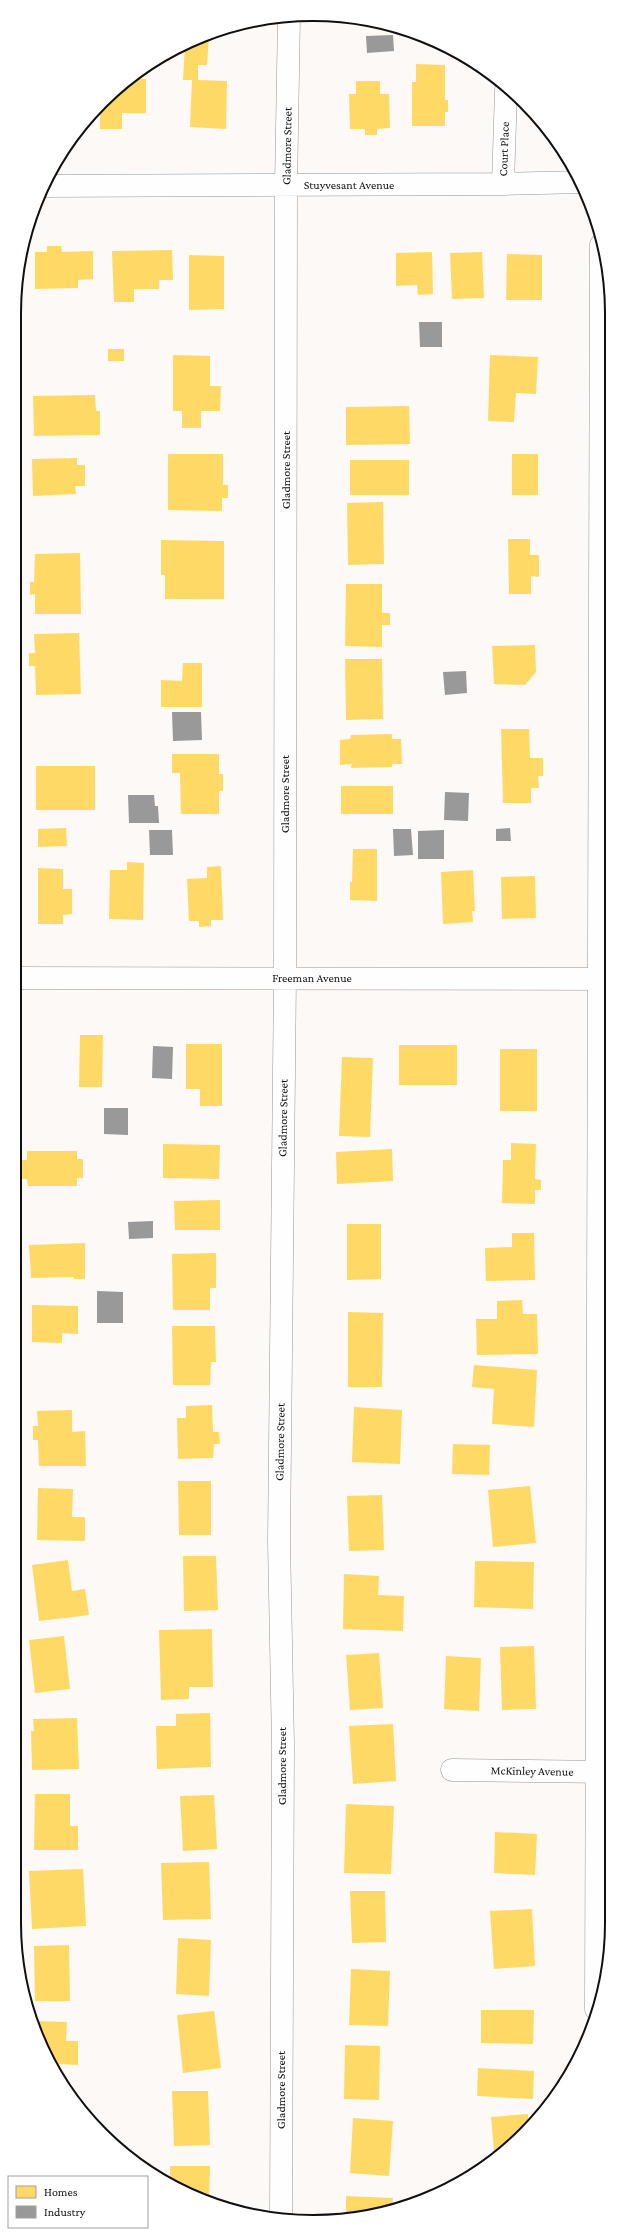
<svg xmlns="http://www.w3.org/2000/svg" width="626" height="2236" font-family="'Crimson Pro',serif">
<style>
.homes{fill:#ffd966}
.industry{fill:#999}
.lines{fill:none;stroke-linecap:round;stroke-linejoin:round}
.minor-casing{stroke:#969594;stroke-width:23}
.minor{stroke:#fffefe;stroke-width:22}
.labels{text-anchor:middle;stroke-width:4;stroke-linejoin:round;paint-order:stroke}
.street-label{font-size:12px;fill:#101010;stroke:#fff}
.rim{fill:none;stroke:#101010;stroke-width:2}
</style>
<rect width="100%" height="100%" fill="#fcf9f6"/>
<path class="homes" d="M 203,36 L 209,36 L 207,65 L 198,65 L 198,80 L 227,81 L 226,129 L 190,127 L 192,80 L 183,80 L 185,44 Z
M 416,64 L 445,65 L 445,100 L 448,100 L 448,112 L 445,112 L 445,126 L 412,126 L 412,82 L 416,82 Z
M 129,79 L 146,79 L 146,113 L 122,113 L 122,129 L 100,129 L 100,103 Z
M 356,81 L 380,81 L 380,94 L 389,94 L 390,128 L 377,129 L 377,135 L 365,135 L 365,129 L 350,129 L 349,94 L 356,94 Z
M 47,246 L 61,246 L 62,252 L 93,251 L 93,279 L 78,280 L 78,288 L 35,289 L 35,252 L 47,252 Z
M 172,250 L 173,280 L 159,280 L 159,289 L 134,289 L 134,302 L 114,302 L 112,251 Z
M 432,252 L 433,294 L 418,295 L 417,285 L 396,286 L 396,253 Z
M 482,252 L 484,298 L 452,299 L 450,253 Z
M 507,254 L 542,255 L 542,300 L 506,300 Z
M 189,255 L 224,256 L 224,309 L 189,310 Z
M 108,349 L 124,349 L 124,361 L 108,361 Z
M 173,355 L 210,356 L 210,386 L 221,386 L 220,411 L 201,411 L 201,428 L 182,428 L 182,411 L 173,411 Z
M 490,355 L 538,357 L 536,394 L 516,393 L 514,422 L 488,421 Z
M 95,395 L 96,411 L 100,411 L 100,435 L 34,436 L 33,396 Z
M 409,406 L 410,444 L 346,445 L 346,407 Z
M 168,454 L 223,454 L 223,485 L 228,485 L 228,498 L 222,498 L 222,511 L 168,510 Z
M 512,454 L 538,454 L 538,495 L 512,495 Z
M 77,458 L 77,465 L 85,465 L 85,486 L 75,486 L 76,494 L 33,496 L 32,459 Z
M 350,460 L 409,460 L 409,495 L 350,495 Z
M 383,502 L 384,564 L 348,565 L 347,503 Z
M 508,539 L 530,539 L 530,555 L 539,555 L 539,577 L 531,576 L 531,594 L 509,594 Z
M 161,540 L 224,541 L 224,599 L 165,599 L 165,575 L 161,575 Z
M 80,553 L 81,614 L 35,614 L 35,594 L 30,595 L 30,582 L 34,582 L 35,554 Z
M 346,584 L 382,584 L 382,613 L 390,613 L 390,625 L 382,625 L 382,647 L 345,646 Z
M 79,633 L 81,694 L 36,695 L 35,666 L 29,666 L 29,653 L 35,653 L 34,634 Z
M 535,645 L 536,672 L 525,685 L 494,684 L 492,646 Z
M 345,659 L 382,659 L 383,719 L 346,720 Z
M 183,663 L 202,663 L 202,707 L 161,707 L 161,680 L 182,681 Z
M 501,729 L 529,729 L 530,758 L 543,758 L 543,776 L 538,776 L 539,788 L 531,788 L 531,803 L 503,803 Z
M 392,734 L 392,739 L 401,739 L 402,764 L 392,764 L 392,767 L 351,768 L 352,764 L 340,765 L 340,740 L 350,739 L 351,735 Z
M 172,754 L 219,754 L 219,774 L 223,774 L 223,791 L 219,791 L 219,814 L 181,814 L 180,773 L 172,773 Z
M 36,766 L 95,766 L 95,810 L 36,810 Z
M 341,786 L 393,786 L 393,814 L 341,814 Z
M 66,828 L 67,846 L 38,847 L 38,829 Z
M 353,849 L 377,849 L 377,901 L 350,900 L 350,882 L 352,882 Z
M 127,862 L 144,863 L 143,920 L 109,919 L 110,870 L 127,870 Z
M 221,866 L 223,920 L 211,920 L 211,926 L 199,927 L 199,921 L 189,921 L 187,879 L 207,878 L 207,867 Z
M 38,868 L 63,869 L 63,889 L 72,889 L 72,914 L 63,915 L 63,924 L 38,924 Z
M 473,870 L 475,911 L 472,911 L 473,922 L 443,924 L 441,872 Z
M 535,876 L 536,918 L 502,919 L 501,877 Z
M 80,1035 L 103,1035 L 102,1087 L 79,1087 Z
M 186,1044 L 222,1044 L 222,1106 L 200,1106 L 200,1089 L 186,1089 Z
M 399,1045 L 457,1045 L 457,1085 L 399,1085 Z
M 500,1049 L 537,1049 L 537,1111 L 500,1111 Z
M 342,1057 L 373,1058 L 370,1137 L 339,1136 Z
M 511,1143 L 536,1144 L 535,1179 L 541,1180 L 541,1190 L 535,1190 L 535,1204 L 502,1203 L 503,1160 L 511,1160 Z
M 163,1144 L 220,1145 L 219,1179 L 163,1178 Z
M 392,1149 L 393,1181 L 337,1184 L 336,1152 Z
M 27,1151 L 77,1151 L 77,1159 L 83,1159 L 83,1178 L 77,1178 L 77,1186 L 28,1186 L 27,1179 L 22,1179 L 22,1160 L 27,1160 Z
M 220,1200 L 220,1230 L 175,1230 L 174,1201 Z
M 347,1224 L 381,1224 L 381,1279 L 347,1280 Z
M 512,1233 L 534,1233 L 535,1280 L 486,1281 L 485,1248 L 512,1247 Z
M 85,1243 L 85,1279 L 74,1279 L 73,1277 L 31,1278 L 29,1245 Z
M 216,1253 L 216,1288 L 210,1288 L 210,1310 L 173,1310 L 172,1254 Z
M 522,1300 L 523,1314 L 537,1314 L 538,1354 L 477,1355 L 476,1319 L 497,1319 L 497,1301 Z
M 32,1305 L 78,1306 L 78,1334 L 62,1333 L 62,1343 L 32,1342 Z
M 348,1312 L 383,1313 L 382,1387 L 348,1387 Z
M 172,1326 L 215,1326 L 216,1362 L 211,1362 L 210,1385 L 173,1385 Z
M 474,1365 L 537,1370 L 534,1427 L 492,1424 L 494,1389 L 472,1387 Z
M 212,1405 L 213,1432 L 219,1432 L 220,1444 L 214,1444 L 213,1458 L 178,1459 L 177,1418 L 186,1418 L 186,1406 Z
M 354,1407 L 402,1410 L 400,1464 L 352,1462 Z
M 72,1410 L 72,1432 L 85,1431 L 86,1466 L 39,1466 L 38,1440 L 33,1440 L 33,1426 L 38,1426 L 37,1411 Z
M 453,1444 L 490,1445 L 489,1475 L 452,1474 Z
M 178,1481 L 211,1481 L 211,1535 L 179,1535 Z
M 530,1486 L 536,1543 L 493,1547 L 488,1490 Z
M 38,1488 L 73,1489 L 72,1517 L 85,1517 L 85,1541 L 37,1540 Z
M 382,1495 L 384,1550 L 349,1551 L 347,1496 Z
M 183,1556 L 216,1556 L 218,1610 L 184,1611 Z
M 68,1560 L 72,1591 L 85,1589 L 89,1615 L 39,1621 L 32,1565 Z
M 475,1561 L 534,1562 L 533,1609 L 474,1607 Z
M 344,1574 L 379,1576 L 378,1595 L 404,1596 L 403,1631 L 343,1629 Z
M 212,1629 L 213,1687 L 189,1687 L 189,1699 L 161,1700 L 159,1630 Z
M 64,1636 L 70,1689 L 35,1693 L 29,1640 Z
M 534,1646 L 536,1709 L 502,1710 L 500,1647 Z
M 379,1653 L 383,1708 L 350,1710 L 346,1655 Z
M 446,1656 L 481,1658 L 479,1711 L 444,1709 Z
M 210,1713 L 211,1767 L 157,1769 L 156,1726 L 176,1726 L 176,1714 Z
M 77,1718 L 79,1769 L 32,1770 L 31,1731 L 34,1731 L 33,1719 Z
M 393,1724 L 396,1781 L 353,1784 L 349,1726 Z
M 35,1794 L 70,1794 L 70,1826 L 78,1826 L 78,1850 L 34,1850 Z
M 214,1795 L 217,1849 L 183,1851 L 180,1796 Z
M 346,1804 L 394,1806 L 391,1874 L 344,1873 Z
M 495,1832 L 537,1834 L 535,1875 L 494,1873 Z
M 209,1862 L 211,1919 L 163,1920 L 161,1863 Z
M 83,1869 L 86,1926 L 32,1929 L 29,1871 Z
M 350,1891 L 385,1891 L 386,1942 L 352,1943 Z
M 532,1909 L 535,1966 L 494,1969 L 490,1911 Z
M 178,1938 L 211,1940 L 209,1996 L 176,1994 Z
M 69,1945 L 70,2001 L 35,2001 L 34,1946 Z
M 351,1969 L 390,1971 L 388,2026 L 349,2025 Z
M 481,2010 L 534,2010 L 533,2044 L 481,2043 Z
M 214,2011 L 221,2068 L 183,2073 L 177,2015 Z
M 33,2021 L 67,2022 L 66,2041 L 78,2041 L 78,2065 L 59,2064 L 59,2073 L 37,2037 Z
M 345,2045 L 380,2046 L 379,2100 L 344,2099 Z
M 478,2068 L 534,2071 L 533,2099 L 477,2096 Z
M 172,2091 L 208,2091 L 210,2145 L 174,2146 Z
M 528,2114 L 529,2128 L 495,2161 L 491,2117 Z
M 353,2118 L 393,2121 L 389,2176 L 350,2173 Z
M 170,2166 L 210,2166 L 209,2202 L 181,2191 L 170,2184 Z
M 346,2196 L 393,2198 L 392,2211 L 346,2216 Z"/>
<path class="industry" d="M 393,35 L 394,51 L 367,53 L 366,36 Z
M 419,322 L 442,322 L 442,347 L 420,347 Z
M 466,671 L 467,693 L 445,695 L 443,672 Z
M 172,712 L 201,712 L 202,740 L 173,741 Z
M 445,792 L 469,793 L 468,821 L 444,820 Z
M 128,795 L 154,795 L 155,806 L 158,806 L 159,823 L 129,823 Z
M 510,828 L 511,841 L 496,841 L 496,829 Z
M 393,829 L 411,829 L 413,855 L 394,856 Z
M 149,830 L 172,830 L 173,855 L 150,855 Z
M 444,830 L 444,859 L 418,859 L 418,831 Z
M 153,1046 L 173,1047 L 172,1079 L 152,1078 Z
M 104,1108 L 128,1108 L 128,1135 L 104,1134 Z
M 153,1221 L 153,1238 L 129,1239 L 128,1222 Z
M 97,1291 L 123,1292 L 123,1323 L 97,1323 Z"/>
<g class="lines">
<g class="minor-casing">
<path id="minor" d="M 503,184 L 506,90
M 44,186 L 503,184 L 582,182
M 14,978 L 611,979
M 452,1770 L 611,1772
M 596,2009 L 601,245
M 281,2219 L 283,1745 L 279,1541 L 285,978 L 286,186 L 289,16"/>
</g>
<use href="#minor" class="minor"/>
</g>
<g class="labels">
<g class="street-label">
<text transform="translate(287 146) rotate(-89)" y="4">Gladmore Street</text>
<text transform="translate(504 149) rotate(-88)" y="4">Court Place</text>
<text x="349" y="189">Stuyvesant Avenue</text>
<text transform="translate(286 470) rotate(-90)" y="4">Gladmore Street</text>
<text transform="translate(285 794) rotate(-90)" y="4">Gladmore Street</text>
<text x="312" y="982">Freeman Avenue</text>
<text transform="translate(283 1118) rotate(-89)" y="4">Gladmore Street</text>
<text transform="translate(280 1442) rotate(-89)" y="4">Gladmore Street</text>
<text transform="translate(282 1766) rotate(-90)" y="4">Gladmore Street</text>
<text transform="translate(532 1771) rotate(1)" y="4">McKinley Avenue</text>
<text transform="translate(281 2090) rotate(-90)" y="4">Gladmore Street</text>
</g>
</g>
<path d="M0 0H626V2236H0ZM313 21H313A292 292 0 0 1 605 313V1923A292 292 0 0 1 313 2215H313A292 292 0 0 1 21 1923V313A292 292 0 0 1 313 21Z" fill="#fff" fill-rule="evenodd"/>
<path class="rim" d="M313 21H313A292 292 0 0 1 605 313V1923A292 292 0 0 1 313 2215H313A292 292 0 0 1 21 1923V313A292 292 0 0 1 313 21Z"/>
<rect x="8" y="2176" width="140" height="52" fill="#ffffff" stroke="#9f9f9f"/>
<rect x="16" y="2186" width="20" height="12" fill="#ffd966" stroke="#9f9f9f"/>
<text x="44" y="2196" font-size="12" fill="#101010">Homes</text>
<rect x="16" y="2206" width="20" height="12" fill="#999999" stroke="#9f9f9f"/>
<text x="44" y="2216" font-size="12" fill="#101010">Industry</text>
</svg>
